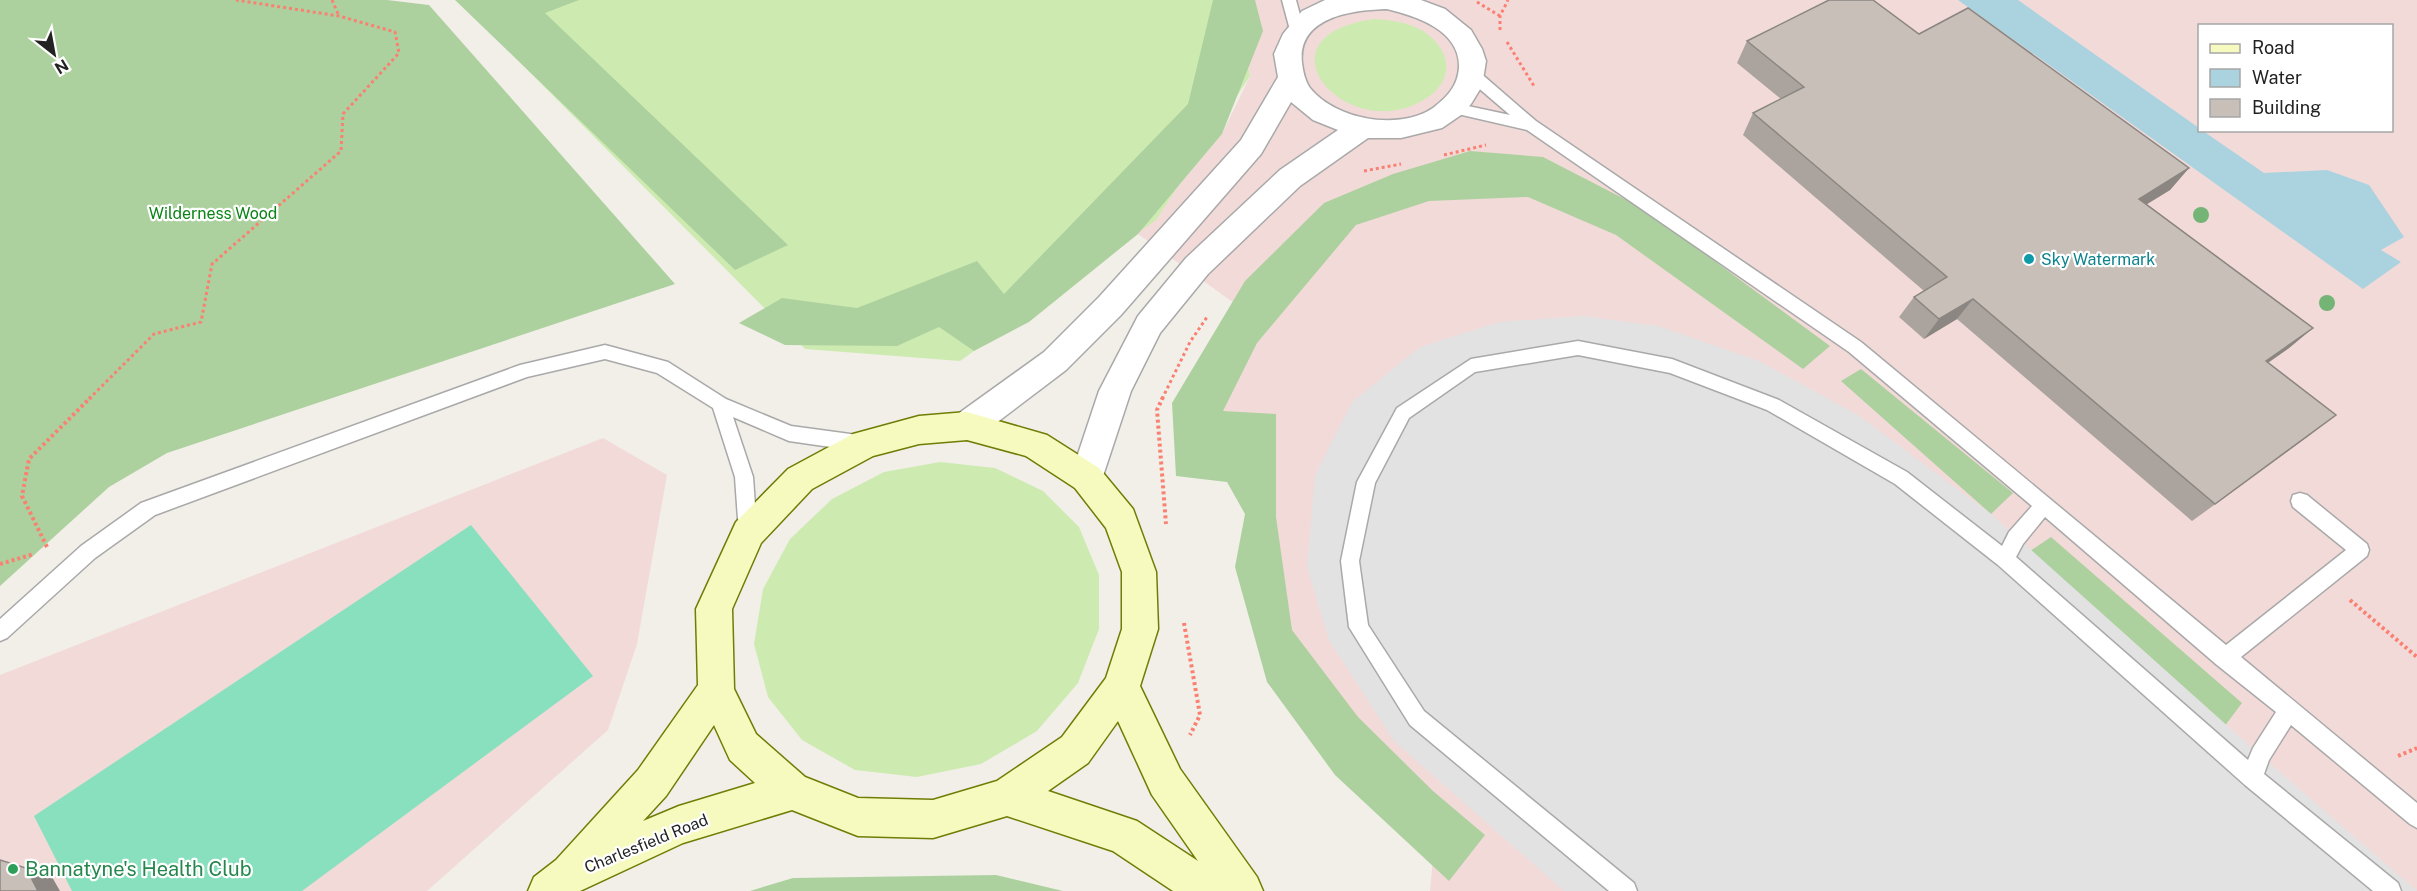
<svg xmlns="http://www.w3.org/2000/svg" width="2417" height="891" font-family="'Public Sans',sans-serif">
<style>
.commercial{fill:#f2dad9;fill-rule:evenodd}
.grass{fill:#cdebb0}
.forest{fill:#add19e}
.pitch{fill:#88e0be}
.parking{fill:#e2e2e2}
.water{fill:#aad3df}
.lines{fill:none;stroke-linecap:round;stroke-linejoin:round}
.lane-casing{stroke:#a9a9a9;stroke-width:3}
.street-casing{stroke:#a9a9a9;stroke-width:3}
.secondary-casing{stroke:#707d05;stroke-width:3}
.path-far1{stroke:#fa8072;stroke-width:3;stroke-dasharray:3 3;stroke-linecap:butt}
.path{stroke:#fa8072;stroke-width:4;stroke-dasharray:3 3;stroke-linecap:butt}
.lane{fill:#fff;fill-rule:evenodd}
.street{fill:#fff;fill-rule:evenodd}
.secondary{fill:#f7fabf;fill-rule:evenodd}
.tree{fill:#74b475}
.wall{fill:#aba49e}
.shaded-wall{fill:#8b8681}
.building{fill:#c7bfb8;stroke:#8b8681;stroke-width:1.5}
.culture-dot{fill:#0f9aa8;stroke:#fff;stroke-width:2}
.leisure-dot{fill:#2e9e5b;stroke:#fff;stroke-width:2}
.labels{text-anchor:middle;stroke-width:4.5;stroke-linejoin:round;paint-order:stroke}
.park-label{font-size:16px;fill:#0c8416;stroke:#fff}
.culture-label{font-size:16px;fill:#0d838f;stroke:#fff;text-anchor:start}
.street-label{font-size:16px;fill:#222;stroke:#fff}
.near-leisure-label{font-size:20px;fill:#27864d;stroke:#fff;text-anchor:start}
</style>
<rect width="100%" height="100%" fill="#f2efe9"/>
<path class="commercial" d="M 1235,0 L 2417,0 L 2417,891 L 1430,891 L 1435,835 L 1281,701 L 1239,456 L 1198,420 L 1252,316 L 1138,234 L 1222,134 L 1250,76 ZM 2200,26 L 2392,26 L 2392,130 L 2200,130 Z
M 603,438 L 667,475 L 637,644 L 608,730 L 427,891 L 0,891 L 0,675 Z"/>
<path class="grass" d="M 458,0 L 1235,0 L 1250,76 L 1156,220 L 960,361 L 805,349 Z
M 1374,19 C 1390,20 1408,22 1423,31 C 1455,52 1454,85 1420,102 C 1344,143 1252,36 1374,19 Z
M 940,462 L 995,468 L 1043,491 L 1079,527 L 1099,575 L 1099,629 L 1078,683 L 1037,731 L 981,764 L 917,777 L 855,770 L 802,740 L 768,697 L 754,644 L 763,589 L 790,539 L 832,499 L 884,472 Z"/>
<path class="forest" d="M 0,0 L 387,0 L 429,5 L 675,284 L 167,453 L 109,487 L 0,586 Z
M 455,0 L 579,0 L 545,13 L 788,245 L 735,270 Z
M 1213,0 L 1255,0 L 1263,31 L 1222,134 L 1138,234 L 1029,322 L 974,351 L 939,327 L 897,346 L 785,345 L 739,323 L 782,298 L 857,308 L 977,261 L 1004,294 L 1188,104 Z
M 1470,151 L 1543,157 L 1644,209 L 1830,346 L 1803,369 L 1616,235 L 1528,197 L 1429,201 L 1356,225 L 1257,343 L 1223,411 L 1276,414 L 1276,517 L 1292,630 L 1358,717 L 1433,791 L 1485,835 L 1449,881 L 1335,775 L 1267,682 L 1235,567 L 1245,514 L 1227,482 L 1176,476 L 1172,403 L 1245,281 L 1324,203 L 1393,174 Z
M 1861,369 L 2013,493 L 1991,514 L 1841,381 Z
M 2051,537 L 2242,703 L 2224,727 L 2030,551 Z
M 996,875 L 1063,891 L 750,891 L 793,878 Z"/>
<path class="pitch" d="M 471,525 L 593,676 L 302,891 L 72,891 L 34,816 Z"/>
<path class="parking" d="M 1583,316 L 1658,326 L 1759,361 L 1858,415 L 1991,514 L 2260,755 L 2417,891 L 1564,891 L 1394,741 L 1329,640 L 1307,567 L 1315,475 L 1352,402 L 1420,347 L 1499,322 Z"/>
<path class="water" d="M 1958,0 L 2018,0 L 2199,128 L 2200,130 L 2203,131 L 2264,173 L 2327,170 L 2369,185 L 2404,237 L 2381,250 L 2401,262 L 2363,289 Z"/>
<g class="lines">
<g class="lane-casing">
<path id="lane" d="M 1282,0 L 1296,0 L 1304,30 L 1302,33 L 1297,35 L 1290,30 Z
M 1473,70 L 1478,71 L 1536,121 L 1861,342 L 2226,645 L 2346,550 L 2293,507 L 2291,501 L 2293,495 L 2300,493 L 2307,495 L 2367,544 L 2369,550 L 2367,556 L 2241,657 L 2417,803 L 2417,828 L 2410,824 L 2291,725 L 2269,760 L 2264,774 L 2398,883 L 2401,891 L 2373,891 L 2245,785 L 1998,565 L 1895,484 L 1767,410 L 1670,373 L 1578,355 L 1475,372 L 1409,418 L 1375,483 L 1359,561 L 1368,625 L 1424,711 L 1634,883 L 1637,891 L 1609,891 L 1410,725 L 1349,627 L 1341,561 L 1357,482 L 1397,408 L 1471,359 L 1578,341 L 1672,359 L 1779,400 L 1907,472 L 2002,546 L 2009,532 L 2032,506 L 1849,352 L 1527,130 L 1449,112 L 1446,108 L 1449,104 L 1454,103 L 1510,115 L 1468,79 L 1466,75 ZM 2045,517 L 2217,665 L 2276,712 L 2253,748 L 2248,760 L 2016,557 L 2023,544 Z
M 605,345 L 668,362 L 726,399 L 791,426 L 865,436 L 871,439 L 874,444 L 871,449 L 865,452 L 789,441 L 733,417 L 753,477 L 757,533 L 755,539 L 748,541 L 741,539 L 739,533 L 735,477 L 713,408 L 657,373 L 605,359 L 527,377 L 155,515 L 95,558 L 7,638 L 0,641 L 0,619 L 81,546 L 141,503 L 520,365 Z"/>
</g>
<g class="street-casing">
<path id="street" d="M 1325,0 L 1421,0 L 1445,9 L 1471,30 L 1482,49 L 1486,61 L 1482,86 L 1471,104 L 1461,115 L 1442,128 L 1401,138 L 1368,138 L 1300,186 L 1208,274 L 1160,333 L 1131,391 L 1099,488 L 1087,492 L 1075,488 L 1070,478 L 1099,391 L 1138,316 L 1186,258 L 1280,170 L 1338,130 L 1313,120 L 1291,102 L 1261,154 L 1121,315 L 1066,370 L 979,436 L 967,440 L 955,436 L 951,426 L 955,416 L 1044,352 L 1099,297 L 1241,140 L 1278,77 L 1274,54 L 1283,34 L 1302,11 ZM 1387,9 C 1416,16 1460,30 1459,67 C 1458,86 1447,97 1433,108 C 1399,131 1336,120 1310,88 C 1305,81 1303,71 1302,63 C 1297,16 1354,10 1387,9 Z"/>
</g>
<g class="secondary-casing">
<path id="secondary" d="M 967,412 L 1047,435 L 1099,468 L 1133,509 L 1156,572 L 1158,629 L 1140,686 L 1180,769 L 1257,877 L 1263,891 L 1173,891 L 1113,851 L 1007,816 L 933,838 L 858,836 L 792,810 L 683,843 L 580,891 L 528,891 L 534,877 L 556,860 L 638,770 L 698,685 L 696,609 L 736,522 L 788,469 L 853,434 L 919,416 ZM 967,440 L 1026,456 L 1075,488 L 1106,528 L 1122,572 L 1122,629 L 1106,678 L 1062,737 L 997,781 L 933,800 L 858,798 L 805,777 L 756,734 L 734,689 L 732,609 L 761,543 L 812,489 L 873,456 L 919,444 ZM 1118,721 L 1152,795 L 1198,861 L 1137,821 L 1048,791 L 1088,763 ZM 714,725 L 730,760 L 755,783 L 679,806 L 643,821 L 666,796 Z"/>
</g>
<path class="path-far1" d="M 332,0 L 339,16
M 1477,2 L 1500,16
M 1500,30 L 1500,16 L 1508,0
M 1507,42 L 1534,86
M 1444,155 L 1486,145
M 1364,171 L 1401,164
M 89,399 L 154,334 L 201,322 L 212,264 L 341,151 L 343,114 L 399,53 L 395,32 L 339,16 L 236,0
M 1162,399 L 1190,342 L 1207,317"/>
<path class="path" d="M 1163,397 L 1157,410 L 1166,524
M 47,547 L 22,496 L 29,459 L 91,397
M 0,564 L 34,554
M 2350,600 L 2417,657
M 1184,623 L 1200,715 L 1190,735
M 2398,756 L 2417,748"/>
<use href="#lane" class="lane"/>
<use href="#street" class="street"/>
<use href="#secondary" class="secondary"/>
</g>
<g class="tree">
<circle cx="2201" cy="215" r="8"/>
<circle cx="2327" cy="303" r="8"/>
</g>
<path class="wall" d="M 1919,34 L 2189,168 L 2170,190 L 2147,204 L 2313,328 L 2289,348 L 2268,363 L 2311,434 L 2192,521 L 1957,319 L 1924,339 L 1899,317 L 1914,297 L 1924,291 L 1743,135 L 1753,113 L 1781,99 L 1737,63 L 1747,41 Z"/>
<path class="shaded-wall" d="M 2189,168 L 2170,190 L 2121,220 L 2139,199 Z
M 1973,299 L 1957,319 L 1924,339 L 1939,319 Z
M 2313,328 L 2289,348 L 2243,380 L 2266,361 Z
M 2336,415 L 2311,434 L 2192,521 L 2215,504 Z
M 26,868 L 52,877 L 60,891 L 38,891 Z"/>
<path class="building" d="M 1829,0 L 1873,0 L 1919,34 L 1968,8 L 2189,168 L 2139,199 L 2313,328 L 2266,361 L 2336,415 L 2215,504 L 1973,299 L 1939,319 L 1914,297 L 1947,277 L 1753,113 L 1804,87 L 1747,41 Z
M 0,860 L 26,868 L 38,891 L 0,891 Z"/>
<circle class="culture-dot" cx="2029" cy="259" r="6"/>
<circle class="leisure-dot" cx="13" cy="869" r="6"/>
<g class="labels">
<g class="park-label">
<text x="213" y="219">Wilderness Wood</text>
</g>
<g class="culture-label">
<text x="2041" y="265">Sky Watermark</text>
</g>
<g class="street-label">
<text transform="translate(646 843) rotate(-22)" y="6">Charlesfield Road</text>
</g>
<g class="near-leisure-label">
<text x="25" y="876">Bannatyne's Health Club</text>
</g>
</g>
<rect x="2198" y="24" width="195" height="108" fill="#ffffff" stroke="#a7a7a7" stroke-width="1.5"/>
<rect x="2210" y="44" width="30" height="9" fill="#f7fabf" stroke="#a7a7a7" stroke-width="1.5"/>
<text x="2252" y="54" font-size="18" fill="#222222">Road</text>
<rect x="2210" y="69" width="30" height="18" fill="#aad3df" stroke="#a7a7a7" stroke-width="1.5"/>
<text x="2252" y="84" font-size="18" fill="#222222">Water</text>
<rect x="2210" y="99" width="30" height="18" fill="#c7bfb8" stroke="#a7a7a7" stroke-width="1.5"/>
<text x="2252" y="114" font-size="18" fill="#222222">Building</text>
<g transform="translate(54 54) rotate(149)" stroke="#ffffff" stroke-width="4.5" paint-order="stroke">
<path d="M0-4.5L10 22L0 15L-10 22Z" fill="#222222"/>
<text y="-9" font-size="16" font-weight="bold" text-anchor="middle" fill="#222222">N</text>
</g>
</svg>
